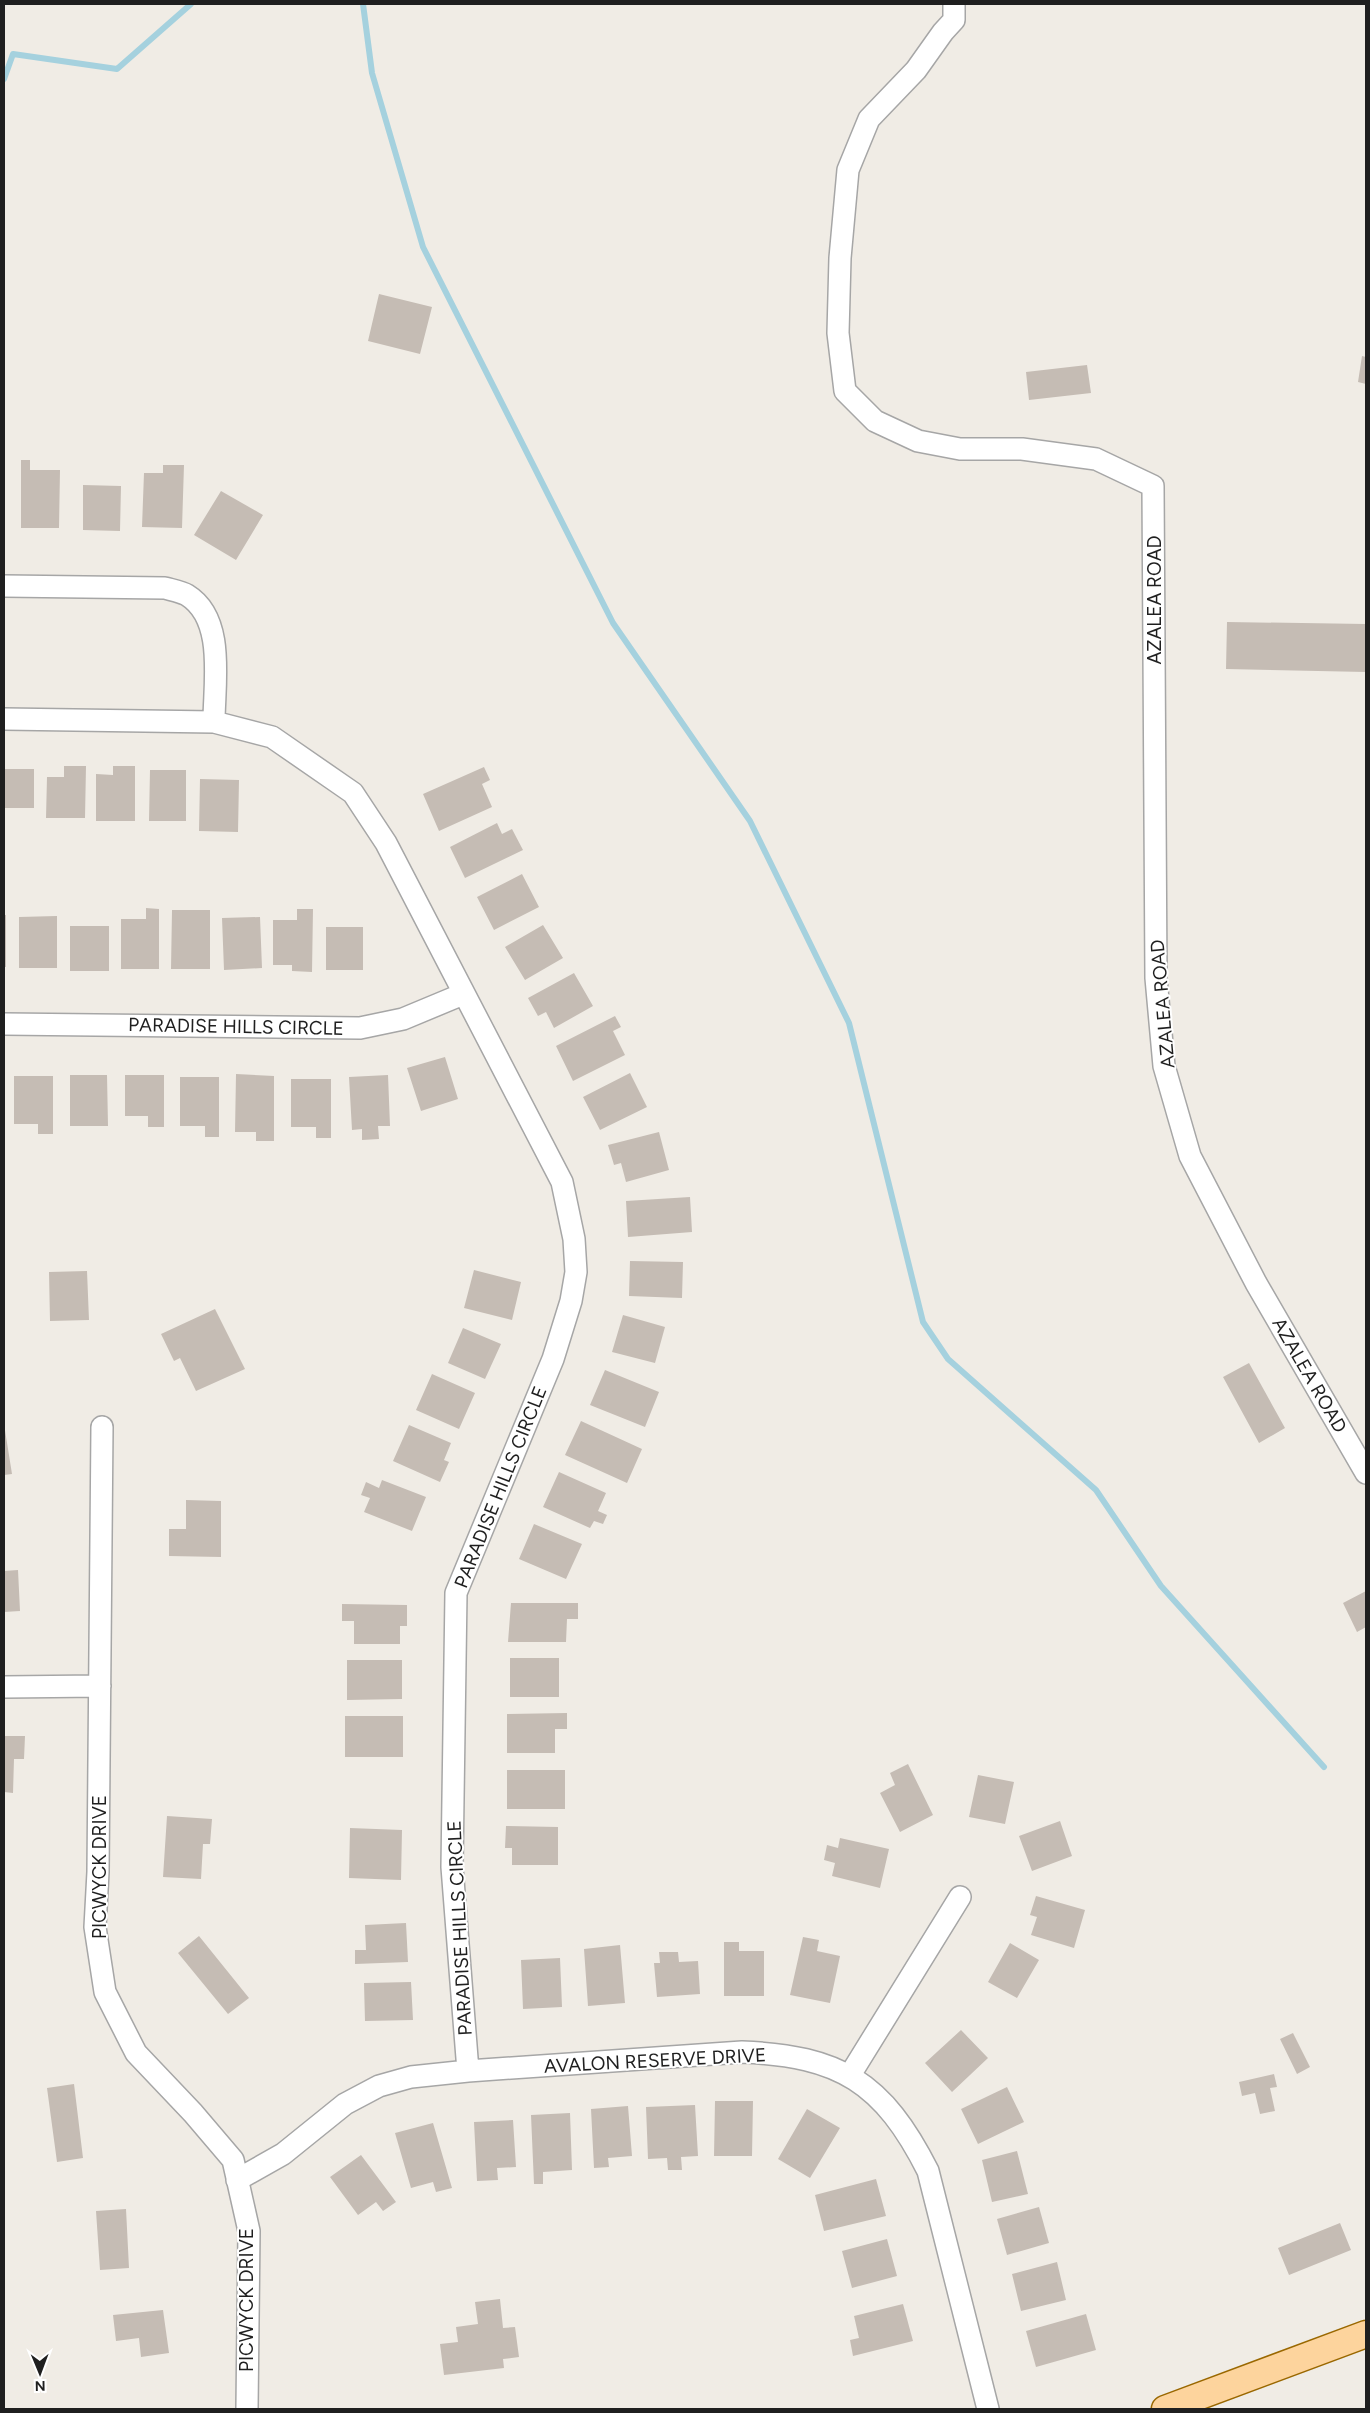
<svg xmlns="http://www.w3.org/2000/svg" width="1370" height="2413" font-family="Figtree,sans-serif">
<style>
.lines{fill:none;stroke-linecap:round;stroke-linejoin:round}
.stream{stroke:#a5d1de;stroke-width:6}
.building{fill:#c5bcb4}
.minor-casing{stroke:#a6a6a6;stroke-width:24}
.major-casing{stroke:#9a6800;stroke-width:29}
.minor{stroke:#fff;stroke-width:21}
.major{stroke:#fdd49d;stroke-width:26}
.labels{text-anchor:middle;stroke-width:4;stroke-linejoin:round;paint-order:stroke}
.street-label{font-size:19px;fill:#1f1f1f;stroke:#fff}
</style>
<rect width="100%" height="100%" fill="#f0ece5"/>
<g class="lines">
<path class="stream" d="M 363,4 L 372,73 L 423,247 L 613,623 L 750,821 L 849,1023 L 923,1322 L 948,1359 L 1096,1490 L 1161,1586 L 1324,1767
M 4,79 L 13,54 L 117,69 L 191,4"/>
</g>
<path class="building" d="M 379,294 L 432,307 L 420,354 L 368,341 Z
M 1362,356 L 1366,357 L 1366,384 L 1358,382 Z
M 1087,365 L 1091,393 L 1029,400 L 1026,372 Z
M 21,460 L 30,460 L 30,470 L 60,470 L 59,528 L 21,528 Z
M 163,465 L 184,465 L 182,528 L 142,527 L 144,473 L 163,473 Z
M 83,485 L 121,486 L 120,531 L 83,530 Z
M 221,491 L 263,515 L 236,560 L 194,535 Z
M 1227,622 L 1366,624 L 1366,672 L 1226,669 Z
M 64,766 L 86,766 L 85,818 L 46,818 L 47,777 L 64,777 Z
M 113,766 L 135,766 L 135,821 L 96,821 L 96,774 L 113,775 Z
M 484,767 L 490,780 L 482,784 L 492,807 L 439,831 L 423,794 Z
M 4,769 L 34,769 L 34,808 L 4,808 Z
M 150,770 L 186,770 L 186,821 L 149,821 Z
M 200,779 L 239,780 L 238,832 L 199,831 Z
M 497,823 L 502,834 L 512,829 L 523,850 L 465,878 L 450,847 Z
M 522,874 L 539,907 L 494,930 L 477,897 Z
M 146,908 L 159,909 L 159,969 L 121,969 L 121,919 L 146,919 Z
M 297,909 L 313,909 L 312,972 L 292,971 L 292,965 L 273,965 L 273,920 L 297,920 Z
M 172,910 L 210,910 L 210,969 L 171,969 Z
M 4,915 L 6,915 L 6,967 L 4,967 Z
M 57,916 L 57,968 L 19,968 L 19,917 Z
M 260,917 L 262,968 L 224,970 L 222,918 Z
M 543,925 L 563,958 L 525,980 L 505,947 Z
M 70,926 L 109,926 L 109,971 L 70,971 Z
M 326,927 L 363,927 L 363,970 L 326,970 Z
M 574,973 L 593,1006 L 554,1028 L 546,1012 L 538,1016 L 528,998 Z
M 615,1016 L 621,1027 L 613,1031 L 625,1055 L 573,1081 L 556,1046 Z
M 445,1057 L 458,1099 L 421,1111 L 407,1068 Z
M 630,1073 L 647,1107 L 600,1130 L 583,1097 Z
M 236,1074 L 274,1076 L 274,1141 L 256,1141 L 256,1132 L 235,1132 Z
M 70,1075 L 107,1075 L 108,1126 L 70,1126 Z
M 125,1075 L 164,1075 L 164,1127 L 148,1127 L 148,1116 L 125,1116 Z
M 388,1075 L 390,1126 L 378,1126 L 379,1139 L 362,1140 L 362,1129 L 352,1130 L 349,1077 Z
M 14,1076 L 53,1076 L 53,1134 L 38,1134 L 38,1124 L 14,1124 Z
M 180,1077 L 219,1077 L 219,1137 L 205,1137 L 205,1126 L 180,1126 Z
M 291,1079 L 331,1079 L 331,1138 L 316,1138 L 316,1127 L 291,1127 Z
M 659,1132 L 669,1170 L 626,1182 L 621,1163 L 614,1165 L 608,1145 Z
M 690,1197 L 692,1232 L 628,1237 L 626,1201 Z
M 630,1261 L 683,1262 L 682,1298 L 629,1296 Z
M 474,1270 L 521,1282 L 512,1320 L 464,1308 Z
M 87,1271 L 89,1320 L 50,1321 L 49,1272 Z
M 215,1309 L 245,1369 L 196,1391 L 180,1358 L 174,1361 L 161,1334 Z
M 623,1315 L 665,1327 L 655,1363 L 612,1352 Z
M 463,1328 L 501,1344 L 485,1379 L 448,1363 Z
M 1249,1363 L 1285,1428 L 1259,1443 L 1223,1377 Z
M 605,1370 L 659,1392 L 645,1427 L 590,1405 Z
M 432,1374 L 475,1393 L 459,1429 L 416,1410 Z
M 581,1421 L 642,1449 L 627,1483 L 565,1455 Z
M 4,1424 L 12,1474 L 4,1475 Z
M 409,1425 L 451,1443 L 444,1460 L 449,1462 L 440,1482 L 393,1461 Z
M 559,1472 L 606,1493 L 598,1511 L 607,1515 L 603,1524 L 594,1521 L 590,1528 L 543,1507 Z
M 382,1480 L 426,1497 L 412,1531 L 364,1512 L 370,1498 L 361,1495 L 366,1482 L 379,1488 Z
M 186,1500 L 221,1501 L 221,1557 L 169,1556 L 169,1529 L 186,1529 Z
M 534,1524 L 582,1544 L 566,1579 L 519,1559 Z
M 18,1570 L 20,1611 L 4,1612 L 4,1571 Z
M 1366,1591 L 1366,1627 L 1357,1632 L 1343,1603 Z
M 511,1603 L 578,1603 L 578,1619 L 567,1619 L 566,1642 L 508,1642 Z
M 342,1604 L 407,1605 L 407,1626 L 400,1626 L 400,1644 L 354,1644 L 354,1621 L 342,1621 Z
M 510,1658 L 559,1658 L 559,1697 L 510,1697 Z
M 347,1660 L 402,1660 L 402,1699 L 347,1700 Z
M 567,1713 L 567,1729 L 555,1729 L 555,1753 L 507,1753 L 507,1714 Z
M 345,1716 L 403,1716 L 403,1757 L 345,1757 Z
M 4,1736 L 25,1736 L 24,1759 L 14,1759 L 13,1793 L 4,1792 Z
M 908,1764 L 933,1815 L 900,1832 L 880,1793 L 895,1785 L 890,1773 Z
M 507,1770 L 565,1770 L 565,1809 L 507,1809 Z
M 978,1775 L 1014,1782 L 1005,1824 L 969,1817 Z
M 167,1816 L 212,1819 L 210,1844 L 203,1844 L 201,1879 L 163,1877 Z
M 1060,1821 L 1072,1856 L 1032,1871 L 1019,1836 Z
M 506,1826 L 558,1827 L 558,1865 L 512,1865 L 512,1848 L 505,1848 Z
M 350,1828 L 402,1830 L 401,1880 L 349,1878 Z
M 840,1838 L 889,1849 L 880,1888 L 832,1876 L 835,1863 L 824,1860 L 827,1845 L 838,1848 Z
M 1036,1896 L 1085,1910 L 1074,1948 L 1031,1935 L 1037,1917 L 1030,1915 Z
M 406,1923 L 408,1962 L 355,1964 L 355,1950 L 366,1950 L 365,1925 Z
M 199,1936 L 249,1998 L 228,2014 L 178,1953 Z
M 803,1937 L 819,1940 L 817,1951 L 840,1956 L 830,2003 L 790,1995 Z
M 724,1942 L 739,1942 L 739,1951 L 764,1951 L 764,1996 L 724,1996 Z
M 1010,1943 L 1039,1960 L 1017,1998 L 988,1982 Z
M 620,1945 L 625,2003 L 588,2006 L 584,1949 Z
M 659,1952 L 678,1952 L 679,1962 L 698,1961 L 700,1994 L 657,1997 L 654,1963 L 660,1963 Z
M 560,1958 L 562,2007 L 523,2009 L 521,1960 Z
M 411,1982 L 413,2020 L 365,2021 L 364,1983 Z
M 961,2030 L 988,2058 L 952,2092 L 925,2063 Z
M 1293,2033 L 1310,2067 L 1297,2074 L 1280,2039 Z
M 1274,2074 L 1277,2087 L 1270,2088 L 1275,2111 L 1260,2114 L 1255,2093 L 1242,2096 L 1239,2082 Z
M 74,2084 L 83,2158 L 57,2162 L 47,2088 Z
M 1007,2087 L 1024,2122 L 978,2144 L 961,2109 Z
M 715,2101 L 753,2101 L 752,2156 L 714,2156 Z
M 695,2105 L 698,2156 L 681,2157 L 682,2170 L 668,2170 L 667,2158 L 648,2159 L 646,2107 Z
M 628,2106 L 632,2156 L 608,2158 L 609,2167 L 594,2168 L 591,2109 Z
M 807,2109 L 840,2128 L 810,2178 L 778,2159 Z
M 570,2113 L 572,2170 L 543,2172 L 543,2184 L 534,2184 L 531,2115 Z
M 513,2120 L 516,2167 L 497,2168 L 498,2180 L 477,2181 L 474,2122 Z
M 433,2123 L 452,2188 L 436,2192 L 433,2182 L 411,2188 L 395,2133 Z
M 1017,2151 L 1028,2194 L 992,2202 L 982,2160 Z
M 361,2155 L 396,2202 L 383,2211 L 376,2202 L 358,2215 L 330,2177 Z
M 876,2179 L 886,2216 L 824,2231 L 815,2195 Z
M 1039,2207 L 1049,2243 L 1007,2255 L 997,2219 Z
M 126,2209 L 129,2268 L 100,2270 L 96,2211 Z
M 1340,2223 L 1351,2250 L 1289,2275 L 1278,2248 Z
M 887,2239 L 897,2276 L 852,2288 L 842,2251 Z
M 1057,2262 L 1066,2300 L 1021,2311 L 1012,2274 Z
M 500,2299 L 503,2328 L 515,2327 L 519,2357 L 503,2359 L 504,2368 L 444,2375 L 440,2344 L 458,2342 L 456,2327 L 478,2324 L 475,2302 Z
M 903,2304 L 913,2341 L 853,2356 L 850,2340 L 859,2338 L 854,2316 Z
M 163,2310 L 169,2353 L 141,2357 L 139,2338 L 116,2341 L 113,2315 Z
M 1086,2314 L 1096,2350 L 1036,2367 L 1026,2331 Z"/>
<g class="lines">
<g class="minor-casing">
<path id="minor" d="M 954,4 L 954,20 L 943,32 L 916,70 L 869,119 L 848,170 L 840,258 L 838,333 L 845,391 L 875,421 L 918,441 L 960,449 L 1022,449 L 1096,459 L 1153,486 L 1156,978 L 1164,1066 L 1190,1156 L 1256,1283 L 1366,1473
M 4,586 L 165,588 C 172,590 182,592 187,595 C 226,619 214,683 214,722
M 4,719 L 214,722 L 272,737 L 353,793 L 386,843 L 562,1182 L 574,1239 L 576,1272 L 571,1301 L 553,1359 L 456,1593 L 452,1867 L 468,2071
M 4,1024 L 360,1028 L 403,1019 L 463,994
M 102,1427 L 98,1872 L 95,1927 L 105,1992 L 136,2053 L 193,2113 L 233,2160 L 249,2231 L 247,2409
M 4,1687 L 100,1686
M 850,2075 L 960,1897
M 237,2180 L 283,2154 L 345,2104 L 379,2086 L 411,2077 L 468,2071 L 742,2052 C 840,2056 883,2082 928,2171 L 988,2409"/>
</g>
<g class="major-casing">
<path id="major" d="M 1165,2409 L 1366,2334"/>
</g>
<use href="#minor" class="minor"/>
<use href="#major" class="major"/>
</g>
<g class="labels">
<g class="street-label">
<text transform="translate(1154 600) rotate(-90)" y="7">AZALEA ROAD</text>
<text transform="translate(1162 1004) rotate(-95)" y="7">AZALEA ROAD</text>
<text transform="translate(236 1026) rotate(1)" y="7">PARADISE HILLS CIRCLE</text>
<text transform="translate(1310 1375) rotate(60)" y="7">AZALEA ROAD</text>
<text transform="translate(500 1487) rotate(-68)" y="7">PARADISE HILLS CIRCLE</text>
<text transform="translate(99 1867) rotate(-90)" y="7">PICWYCK DRIVE</text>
<text transform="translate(459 1928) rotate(-93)" y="7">PARADISE HILLS CIRCLE</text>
<text transform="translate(655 2060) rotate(-3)" y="7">AVALON RESERVE DRIVE</text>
<text transform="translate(246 2300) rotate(-90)" y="7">PICWYCK DRIVE</text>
</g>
</g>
<rect width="1370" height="2413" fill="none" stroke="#1f1f1f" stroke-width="10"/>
<g transform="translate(40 2373) rotate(179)" stroke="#ffffff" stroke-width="4" paint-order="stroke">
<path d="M0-4L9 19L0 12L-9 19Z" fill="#1f1f1f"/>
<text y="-8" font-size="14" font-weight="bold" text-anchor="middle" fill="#1f1f1f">N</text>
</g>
</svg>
